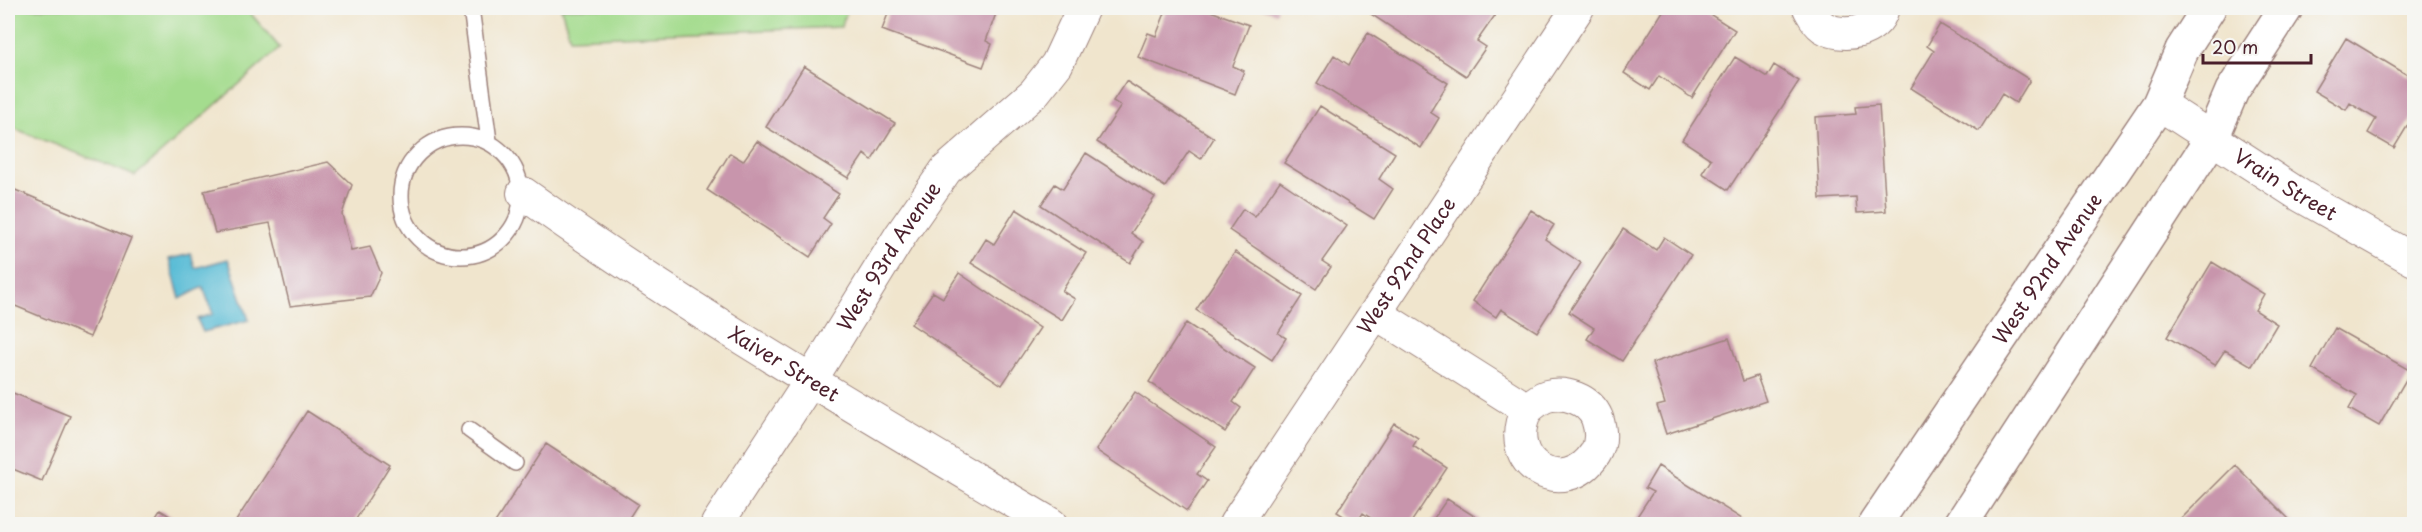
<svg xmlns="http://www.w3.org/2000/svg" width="2422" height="532" font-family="'Playpen Sans',sans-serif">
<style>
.green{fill:#a4dc8e;stroke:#777e5c;stroke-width:1.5}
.water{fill:#58bcd6;stroke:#516e80;stroke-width:1.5}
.building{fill:#c895ac}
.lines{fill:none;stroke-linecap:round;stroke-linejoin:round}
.service-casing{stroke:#9d827c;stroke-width:18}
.minor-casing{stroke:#9d827c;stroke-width:34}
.primary-casing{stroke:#9d827c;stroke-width:36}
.service{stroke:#fff;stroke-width:15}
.minor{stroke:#fff;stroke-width:32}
.primary{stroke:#fff;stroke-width:33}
.labels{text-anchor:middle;stroke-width:6;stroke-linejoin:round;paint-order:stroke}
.street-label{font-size:20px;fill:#4a1f2b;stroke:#f6f6f2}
</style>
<rect width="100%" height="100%" fill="#f6f6f2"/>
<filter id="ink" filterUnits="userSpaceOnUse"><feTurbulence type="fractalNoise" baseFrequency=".0167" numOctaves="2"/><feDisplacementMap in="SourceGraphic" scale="12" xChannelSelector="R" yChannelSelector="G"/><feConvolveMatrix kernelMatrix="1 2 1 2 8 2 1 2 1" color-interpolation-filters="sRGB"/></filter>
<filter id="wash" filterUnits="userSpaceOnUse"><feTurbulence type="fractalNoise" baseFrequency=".008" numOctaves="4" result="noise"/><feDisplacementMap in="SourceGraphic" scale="24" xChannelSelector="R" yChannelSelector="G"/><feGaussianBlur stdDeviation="1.35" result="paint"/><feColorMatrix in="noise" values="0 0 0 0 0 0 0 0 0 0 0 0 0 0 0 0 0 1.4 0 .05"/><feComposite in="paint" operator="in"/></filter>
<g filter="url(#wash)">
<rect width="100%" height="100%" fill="#f0e5cd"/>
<path class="green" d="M 8,8 L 246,8 L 280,48 L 135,176 L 8,126 Z
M 561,8 L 848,8 L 841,27 L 570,38 Z"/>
<path class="water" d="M 191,254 L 195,268 L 228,259 L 249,320 L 203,332 L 197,319 L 213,314 L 203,287 L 180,299 L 169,259 Z"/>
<g id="blocks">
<path class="building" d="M 890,8 L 911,9 L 911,8 L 998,8 L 986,41 L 992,44 L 983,67 L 882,30 Z
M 1167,8 L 1202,8 L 1249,25 L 1233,66 L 1244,71 L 1235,94 L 1138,57 L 1148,33 L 1156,36 Z
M 1261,8 L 1278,8 L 1276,13 Z
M 1364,8 L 1486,8 L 1496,14 L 1477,41 L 1486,47 L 1466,76 L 1363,9 Z
M 1665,8 L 1700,8 L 1735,30 L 1692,98 L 1659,76 L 1650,90 L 1624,73 Z
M 1940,24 L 2030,80 L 2016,103 L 2002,94 L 1979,131 L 1911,88 L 1934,51 L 1927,46 Z
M 1368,33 L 1448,83 L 1430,112 L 1439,118 L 1421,148 L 1317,83 L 1334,55 L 1349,65 Z
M 2346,38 L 2414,79 L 2414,115 L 2394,148 L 2368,133 L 2376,119 L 2350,103 L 2346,110 L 2314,91 Z
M 1735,57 L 1767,77 L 1774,65 L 1799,81 L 1728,190 L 1702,173 L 1711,159 L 1682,140 Z
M 804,66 L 895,123 L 872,160 L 864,154 L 848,178 L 766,127 Z
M 1126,81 L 1214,138 L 1201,159 L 1189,151 L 1165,187 L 1097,142 L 1121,106 L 1113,101 Z
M 1879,105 L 1886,211 L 1857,213 L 1856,197 L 1820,199 L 1815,117 L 1856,114 L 1855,107 Z
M 1320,106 L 1395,153 L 1379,179 L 1393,189 L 1374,219 L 1284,163 Z
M 757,141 L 839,194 L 823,218 L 831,224 L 810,257 L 707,190 L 730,153 L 743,161 Z
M 1086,153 L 1155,197 L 1131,233 L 1143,242 L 1130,263 L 1041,205 L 1055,184 L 1063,189 Z
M 328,162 L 352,185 L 342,214 L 351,251 L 370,247 L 381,273 L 370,297 L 290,306 L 270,223 L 215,233 L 204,191 Z
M 1280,181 L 1347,226 L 1322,261 L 1331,267 L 1316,289 L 1229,230 L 1243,209 L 1255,217 Z
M 8,187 L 131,238 L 90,337 L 8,303 Z
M 1016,209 L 1086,253 L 1062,291 L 1075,299 L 1062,320 L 971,263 L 986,239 L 994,244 Z
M 1531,210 L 1554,225 L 1545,239 L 1581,263 L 1537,332 L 1501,309 L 1496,317 L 1473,301 Z
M 1623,229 L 1656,250 L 1664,237 L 1691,255 L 1622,361 L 1587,339 L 1594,328 L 1569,312 Z
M 1235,252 L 1302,296 L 1278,333 L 1286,338 L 1272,360 L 1196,310 Z
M 2212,262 L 2264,294 L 2255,310 L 2277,324 L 2252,366 L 2225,350 L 2215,365 L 2167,337 Z
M 959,273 L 1040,328 L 1002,385 L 911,324 L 933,292 L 943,298 Z
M 1186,323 L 1255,368 L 1233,402 L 1241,408 L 1225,432 L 1149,382 Z
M 2335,328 L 2411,371 L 2379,426 L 2349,409 L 2357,395 L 2312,369 Z
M 1729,338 L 1743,381 L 1757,376 L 1766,401 L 1666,434 L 1657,406 L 1665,404 L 1652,363 Z
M 8,391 L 70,416 L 42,481 L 8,467 Z
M 1135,392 L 1216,447 L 1197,474 L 1207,481 L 1187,511 L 1096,450 Z
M 307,411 L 390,465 L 353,524 L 234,524 Z
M 1394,423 L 1418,438 L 1413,446 L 1447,468 L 1410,524 L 1380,524 L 1363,513 L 1356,524 L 1337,512 Z
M 546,444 L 638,504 L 625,524 L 494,524 Z
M 2235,465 L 2294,524 L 2185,524 L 2180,520 Z
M 1658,466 L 1750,524 L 1632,524 L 1653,492 L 1645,488 Z
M 1447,499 L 1479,519 L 1475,524 L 1430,524 Z
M 160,510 L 182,524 L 151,524 Z"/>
</g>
</g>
<g filter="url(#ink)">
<use href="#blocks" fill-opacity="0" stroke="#9d827c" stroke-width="1.5"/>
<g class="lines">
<g class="service-casing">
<path id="service" d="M 471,8 L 489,141
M401 196a60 60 0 1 1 120 0a60 60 0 1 1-120 0Z
M 469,430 L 515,463"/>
</g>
<g class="minor-casing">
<g id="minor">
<path d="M 1809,8 C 1813,15 1816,22 1823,27 C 1843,39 1877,33 1883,8"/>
<path id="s1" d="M 2159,104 L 2301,196 L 2414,260"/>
<path id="s2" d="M 523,193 C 692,314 873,418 1051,524"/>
<path d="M 1377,314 L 1527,409 C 1533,404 1540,398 1547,396 C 1565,391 1589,399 1597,418 C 1601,430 1602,443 1595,454 C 1565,500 1499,465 1527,409"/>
<path id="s3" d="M 717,524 L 811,380 L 900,236 L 946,170 L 1034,93 L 1057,64 L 1083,8"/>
<path id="s4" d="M 1235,524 L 1578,8"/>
</g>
</g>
<g class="primary-casing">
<g id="primary">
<path id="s5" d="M 1875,524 L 2159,104 L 2182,50 L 2209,8"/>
<path d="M 1961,524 L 2212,138 L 2232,91 L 2286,8"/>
</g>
</g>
<use href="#service" class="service"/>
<use href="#minor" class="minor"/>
<use href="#primary" class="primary"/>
</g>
</g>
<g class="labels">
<g class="street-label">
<text dy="7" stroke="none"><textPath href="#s1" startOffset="150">Vrain Street</textPath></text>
<text dy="7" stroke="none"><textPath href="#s3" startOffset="318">West 93rd Avenue</textPath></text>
<text dy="7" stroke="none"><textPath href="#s4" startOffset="310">West 92nd Place</textPath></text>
<text dy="7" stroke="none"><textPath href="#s5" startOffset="308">West 92nd Avenue</textPath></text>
<text dy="7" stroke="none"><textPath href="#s2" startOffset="312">Xaiver Street</textPath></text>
</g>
</g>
<rect width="2422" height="532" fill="none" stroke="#f6f6f2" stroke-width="30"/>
<path d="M2203 54v9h108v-9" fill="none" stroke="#4a1f2b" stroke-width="3"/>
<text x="2212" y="54" font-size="18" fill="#4a1f2b" stroke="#f6f6f2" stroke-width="4.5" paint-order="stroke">20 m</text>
</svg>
